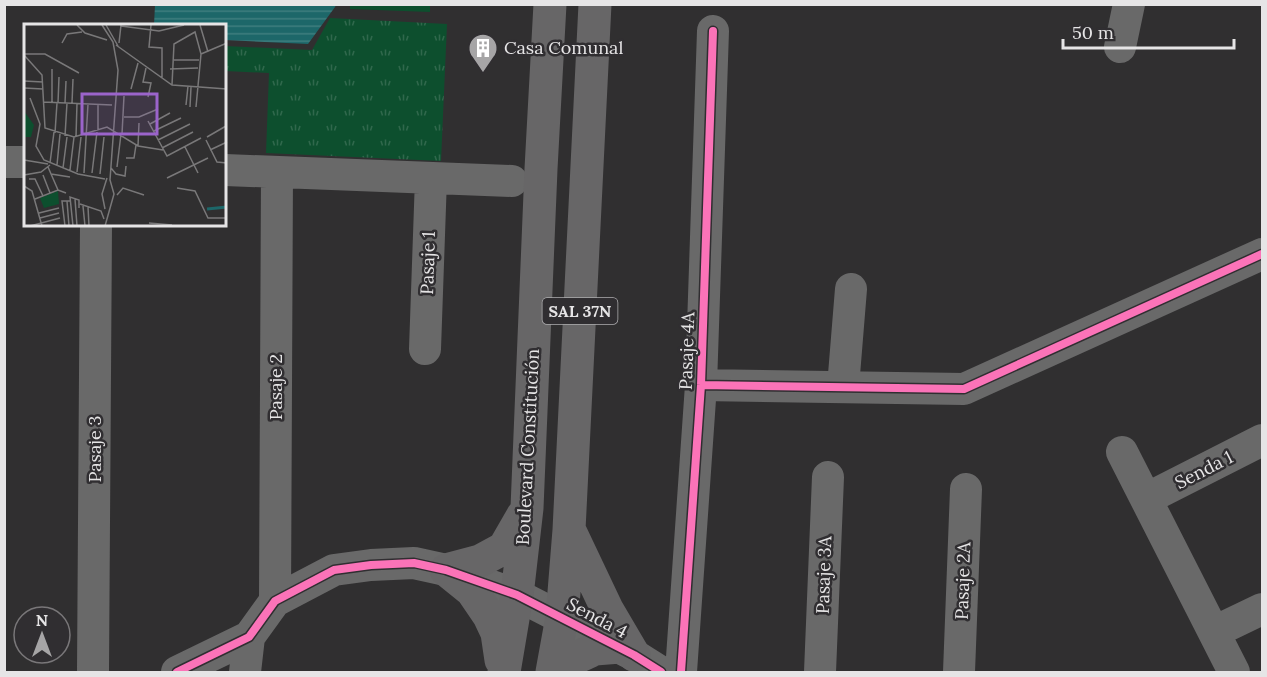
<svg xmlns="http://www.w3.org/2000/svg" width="1267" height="677" font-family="Lora,serif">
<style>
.grass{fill:#0d4f2e}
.park{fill:url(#park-tufts)}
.water{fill:url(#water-rules)}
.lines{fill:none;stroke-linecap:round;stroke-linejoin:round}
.minor{stroke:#696969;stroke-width:32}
.highway{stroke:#676667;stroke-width:33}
.cycleway-casing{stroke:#302e31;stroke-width:11}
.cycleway{stroke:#fb73b8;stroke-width:8}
.labels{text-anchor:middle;stroke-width:5;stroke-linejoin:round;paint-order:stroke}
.shield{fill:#302e31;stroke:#afaeb0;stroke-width:1.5}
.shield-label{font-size:16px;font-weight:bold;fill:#e6e5e6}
.poi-label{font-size:18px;fill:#e6e5e6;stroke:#302e31;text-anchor:start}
.street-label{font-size:18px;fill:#e6e5e6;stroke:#302e31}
.inset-river{fill:none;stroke:#1d6769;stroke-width:3}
.inset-road{fill:none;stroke:#797879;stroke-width:1.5}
.view{fill:#9b64cb;fill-opacity:0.15;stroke:#9b64cb;stroke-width:3}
.inset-edge{fill:none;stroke:#e6e5e6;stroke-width:3}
</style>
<defs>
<pattern id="park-tufts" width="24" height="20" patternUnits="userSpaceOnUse" patternTransform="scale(1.5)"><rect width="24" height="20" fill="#0d4f2e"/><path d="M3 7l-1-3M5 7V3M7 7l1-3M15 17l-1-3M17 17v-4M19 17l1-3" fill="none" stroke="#30684c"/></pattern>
<pattern id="water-rules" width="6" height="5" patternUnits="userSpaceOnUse" patternTransform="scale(1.5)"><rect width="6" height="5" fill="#1d6769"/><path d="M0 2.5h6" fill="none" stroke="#3e7d7e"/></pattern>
</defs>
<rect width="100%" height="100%" fill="#302f30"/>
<path class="grass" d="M 350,5 L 430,5 L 430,12 L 350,9 Z"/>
<path class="park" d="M 330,18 L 447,24 L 441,161 L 266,153 L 269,73 L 225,71 L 225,46 L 312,50 Z"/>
<path class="water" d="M 155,5 L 336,4 L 336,5 L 335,7 L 308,44 L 225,40 L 225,26 L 154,25 Z"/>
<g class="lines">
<path class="minor" d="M 1120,47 L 1129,4
M 4,162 L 26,162
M 225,170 L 512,181
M 425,349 L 431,178
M 701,385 L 964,389 L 1262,254
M 843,387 L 851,289
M 1122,452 L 1234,672
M 1146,499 L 1262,440
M 275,601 L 277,172
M 1214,632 L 1262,609
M 93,672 L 96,225
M 177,672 L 249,637 L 275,601 L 334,570 L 371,565 L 414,563 L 446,570 L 517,595 L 634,655 L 661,672
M 245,672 L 249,637
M 681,672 L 701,385 L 713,31
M 820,672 L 828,477
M 959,672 L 966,489"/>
<path class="highway" d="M 570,531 L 607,609 L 634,655
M 446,570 L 472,591 L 489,616 L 497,633 L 501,660
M 446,570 L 480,561 L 504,548 L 523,515
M 504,672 L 517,595 L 527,508 L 541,169 L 550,4
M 552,672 L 562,617 L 569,530 L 595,4
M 559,672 L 569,661 L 595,649 L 620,647"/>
<g class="cycleway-casing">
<path id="cycleway" d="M 701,385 L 964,389 L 1262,254
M 177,672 L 249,637 L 275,601 L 334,570 L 371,565 L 414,563 L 446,570 L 517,595 L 634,655 L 661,672
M 681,672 L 701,385 L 713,31"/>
</g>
<use href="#cycleway" class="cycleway"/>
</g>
<defs>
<g id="building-pin" transform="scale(1.5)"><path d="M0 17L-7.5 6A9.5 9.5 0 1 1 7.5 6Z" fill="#a6a5a6" stroke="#302e31"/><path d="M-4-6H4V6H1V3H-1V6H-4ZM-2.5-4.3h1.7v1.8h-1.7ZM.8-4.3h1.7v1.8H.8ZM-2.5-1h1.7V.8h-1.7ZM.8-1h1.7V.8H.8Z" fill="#fff"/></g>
</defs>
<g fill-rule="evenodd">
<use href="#building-pin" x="483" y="48"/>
</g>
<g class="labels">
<rect class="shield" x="542.5" y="298" width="75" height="26" rx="4.5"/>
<g class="shield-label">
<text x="580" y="317">SAL 37N</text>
</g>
<g class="poi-label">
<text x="504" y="54">Casa Comunal</text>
</g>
<g class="street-label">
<text transform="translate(428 263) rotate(-88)" y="6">Pasaje 1</text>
<text transform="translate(687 351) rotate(-88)" y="6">Pasaje 4A</text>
<text transform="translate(276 387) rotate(-90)" y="6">Pasaje 2</text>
<text transform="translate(528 447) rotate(-87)" y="6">Boulevard Constitución</text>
<text transform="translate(95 449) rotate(-90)" y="6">Pasaje 3</text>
<text transform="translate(1204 470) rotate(-27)" y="6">Senda 1</text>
<text transform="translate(824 575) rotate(-88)" y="6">Pasaje 3A</text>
<text transform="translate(963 581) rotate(-88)" y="6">Pasaje 2A</text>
<text transform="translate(597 618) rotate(28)" y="6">Senda 4</text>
</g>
</g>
<g transform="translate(24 24)">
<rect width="202" height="202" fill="#302f30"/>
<path d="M 0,87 L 10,101 L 7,113 L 0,113 Z" fill="#0d4f2e"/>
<path d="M 34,167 L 35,180 L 20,184 L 16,174 Z" fill="#0d4f2e"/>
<path class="inset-river" d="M 183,185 L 203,183"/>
<path class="inset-road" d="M 53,1 L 61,9 L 83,16M 78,1 L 89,18 L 94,46 L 86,156 L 90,170 L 81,202M 82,1 L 94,22M 127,1 L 125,23 L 138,24 L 138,55M 176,1 L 184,28M 97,2 L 135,7 L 160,1M 38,19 L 43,10 L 58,8M 95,19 L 97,1M 92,21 L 148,61 L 203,65M 0,30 L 21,30 L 55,49M 177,30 L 203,19M 0,31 L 18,51 L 21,104 L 50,113 L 83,103 L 114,122 L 139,126M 150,36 L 175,36M 122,44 L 119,58 L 127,59 L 124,73M 146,45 L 174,44M 0,57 L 19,58M 148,61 L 150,20 L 171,8 L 177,30 L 172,83M 0,64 L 19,65M 107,65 L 114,39M 6,74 L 16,100 L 12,122 L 20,136 L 54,150 L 81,155M 19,78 L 88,81M 28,78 L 28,45M 34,79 L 35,53M 41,79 L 42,57M 48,79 L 49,55M 162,81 L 164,62M 166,83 L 167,63M 100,93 L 115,93 L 134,85M 124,97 L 143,132 L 177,114M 126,100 L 146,89M 74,106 L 74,80M 130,107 L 157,94M 31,109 L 33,79M 98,110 L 100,72M 41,112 L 43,79M 52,113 L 53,79M 183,113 L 202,102M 134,116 L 166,100M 182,116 L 193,138 L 203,139M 114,122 L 115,99M 161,123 L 174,149M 138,124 L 169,108M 186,126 L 203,118M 102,134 L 110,134 L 112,121M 0,136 L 24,140M 26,139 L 30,108M 33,141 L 36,110M 24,143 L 34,166M 93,143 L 97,110M 39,144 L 43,113M 87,144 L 92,150 L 101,152 L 102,142M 46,146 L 50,113M 53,148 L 57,113M 60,149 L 64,80M 68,149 L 73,108M 27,150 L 46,153M 76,150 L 80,113M 0,151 L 17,148 L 26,141M 19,151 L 26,169M 143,154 L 184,134M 5,155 L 11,155 L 19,172M 0,162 L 8,167 L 18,202M 153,164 L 171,167 L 184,194 L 203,194M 93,171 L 99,164 L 120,171M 11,175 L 34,166 L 42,169M 51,175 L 53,202M 43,177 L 45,202M 56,180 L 77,187 L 80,195M 59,182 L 61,202M 64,183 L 65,202M 81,185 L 78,170 L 83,154M 15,189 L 35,184M 16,194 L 35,189M 125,199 L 148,201M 6,202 L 36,194M 41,202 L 38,177 L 47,177M 49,202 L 46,173 L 55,176 L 55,184"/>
<path class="view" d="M 58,70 L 133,70 L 133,110 L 58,110 Z"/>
<rect width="202" height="202" class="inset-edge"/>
</g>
<rect width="1267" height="677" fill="none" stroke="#e6e5e6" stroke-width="12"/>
<g transform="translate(42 635)"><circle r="28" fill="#302e31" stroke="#797779" stroke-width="1.5"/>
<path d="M0-4.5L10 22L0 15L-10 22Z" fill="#a6a5a6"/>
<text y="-9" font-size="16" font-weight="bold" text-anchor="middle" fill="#e6e5e6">N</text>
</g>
<path d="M1063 39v9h171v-9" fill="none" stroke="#e6e5e6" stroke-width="3"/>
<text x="1072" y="39" font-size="18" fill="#e6e5e6" stroke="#302e31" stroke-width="4.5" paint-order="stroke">50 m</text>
</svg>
